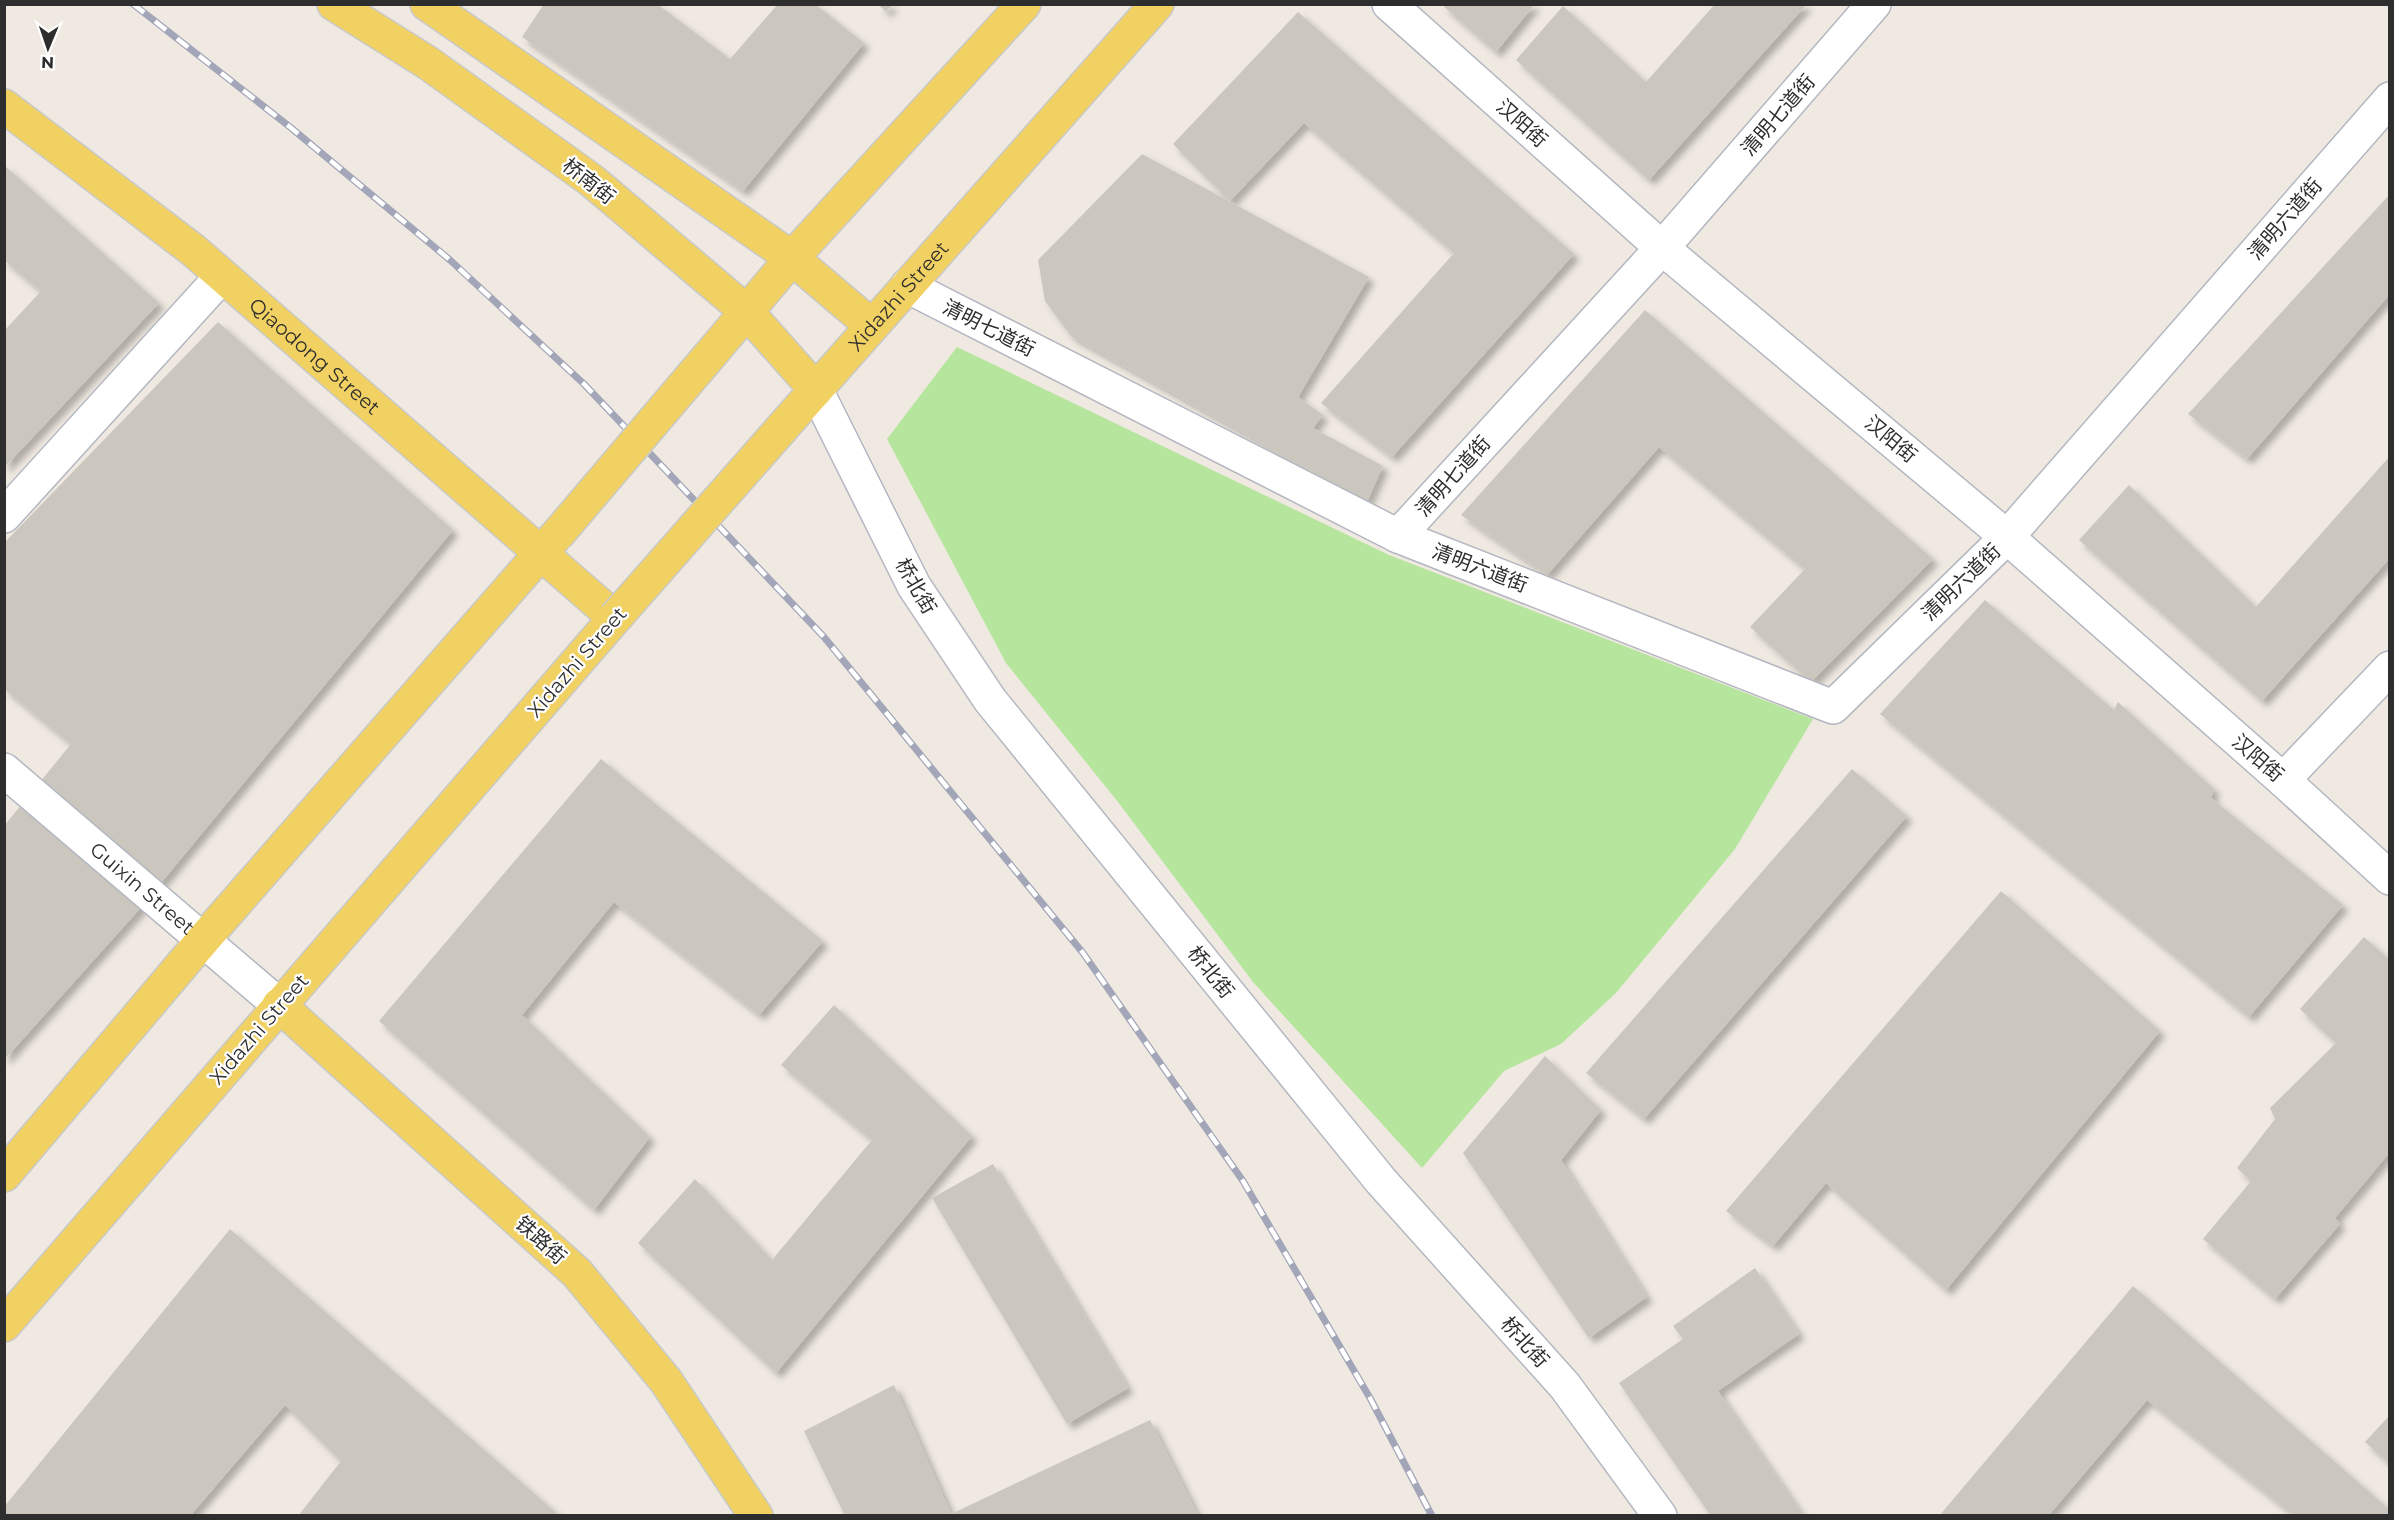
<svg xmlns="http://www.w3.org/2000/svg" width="2394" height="1520" font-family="Montserrat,'Noto Sans SC',sans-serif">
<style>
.green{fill:#b6e59e}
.building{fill:#cbc7bf;filter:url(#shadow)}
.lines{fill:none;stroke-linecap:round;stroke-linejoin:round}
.minor-casing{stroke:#b4b7c1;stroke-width:36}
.major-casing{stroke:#c9c9c9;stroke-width:36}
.minor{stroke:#fff;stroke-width:33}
.major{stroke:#f2d163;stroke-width:33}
.rail-casing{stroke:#a3a6b8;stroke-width:7}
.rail{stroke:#fff;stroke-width:4.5;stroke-dasharray:14;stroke-linecap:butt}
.major-bridge-casing{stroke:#c9c9c9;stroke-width:36;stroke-linecap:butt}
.major-bridge{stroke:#f2d163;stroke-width:33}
.labels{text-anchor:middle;stroke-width:4.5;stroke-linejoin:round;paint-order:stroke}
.street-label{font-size:20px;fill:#2e2e2e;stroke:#fff}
</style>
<defs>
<filter id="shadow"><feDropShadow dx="5.5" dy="5.5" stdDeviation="3" flood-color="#0004"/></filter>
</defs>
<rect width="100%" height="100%" fill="#efe9e1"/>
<path class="green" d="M 957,347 L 1389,555 L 1813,719 L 1735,849 L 1616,993 L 1561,1044 L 1504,1071 L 1422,1168 L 1253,982 L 1118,802 L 1006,663 L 887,439 Z"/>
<path class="building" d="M 544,4 L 657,4 L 730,59 L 778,4 L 815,4 L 864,43 L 743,191 L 522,37 Z
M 878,4 L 893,4 L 886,12 Z
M 1441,4 L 1535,4 L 1496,52 Z
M 1715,4 L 1807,4 L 1649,180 L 1516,60 L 1563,6 L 1646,82 Z
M 1298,12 L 1574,254 L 1392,457 L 1321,403 L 1454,253 L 1304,123 L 1230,201 L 1173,144 Z
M 1142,154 L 1369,277 L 1298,397 L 1323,415 L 1313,428 L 1383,466 L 1367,502 L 1071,336 L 1045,301 L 1038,260 Z
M 4,165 L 159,303 L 4,468 L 4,331 L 41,291 L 4,260 Z
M 2390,194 L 2390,294 L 2247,459 L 2188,414 Z
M 1645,310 L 1933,559 L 1811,682 L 1750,627 L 1805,569 L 1659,447 L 1547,575 L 1461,515 Z
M 218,322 L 453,530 L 136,913 L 4,1060 L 4,826 L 71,744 L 4,689 L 4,543 Z
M 2390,456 L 2390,558 L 2262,701 L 2079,540 L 2129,485 L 2256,607 Z
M 1985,600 L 2114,710 L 2118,702 L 2214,789 L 2211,798 L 2343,905 L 2249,1017 L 1880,714 Z
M 601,759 L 823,941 L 759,1015 L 614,902 L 522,1015 L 650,1137 L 594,1210 L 379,1021 Z
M 1852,769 L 1907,816 L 1644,1119 L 1586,1073 Z
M 2001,891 L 2160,1031 L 1946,1290 L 1826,1183 L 1773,1246 L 1726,1211 Z
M 2364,937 L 2390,960 L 2390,1152 L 2335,1218 L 2340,1224 L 2275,1299 L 2203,1239 L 2251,1181 L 2237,1168 L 2275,1119 L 2270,1108 L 2336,1043 L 2300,1009 Z
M 834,1005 L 972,1136 L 776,1373 L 638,1243 L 695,1179 L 772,1260 L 872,1140 L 781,1065 Z
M 1545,1056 L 1601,1110 L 1561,1160 L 1647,1297 L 1589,1338 L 1463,1153 Z
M 993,1164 L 1128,1388 L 1067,1424 L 932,1198 Z
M 230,1229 L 560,1516 L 298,1516 L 341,1461 L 285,1405 L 190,1516 L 4,1516 L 4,1507 Z
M 1755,1268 L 1799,1334 L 1718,1391 L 1803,1516 L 1711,1516 L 1619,1383 L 1683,1339 L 1673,1326 Z
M 2133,1286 L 2390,1510 L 2390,1516 L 2295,1516 L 2147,1400 L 2048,1516 L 1939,1516 Z
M 894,1385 L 951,1514 L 1150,1420 L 1198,1516 L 845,1516 L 804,1431 Z
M 2390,1415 L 2390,1464 L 2365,1442 Z"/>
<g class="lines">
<g class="minor-casing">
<g id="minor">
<path d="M 1389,4 L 1662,248 L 2007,537 L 2283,780 L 2390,878"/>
<path d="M 907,286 L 1398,536 L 1662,248 L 1874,4"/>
<path d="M 816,390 L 914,586 L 990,700 L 1381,1181 L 1565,1386 L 1660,1516"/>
<path d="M 4,516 L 222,276"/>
<path d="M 1398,536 L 1833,707 L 2007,537 L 2390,99"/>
<path id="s1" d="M 4,770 L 279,1005"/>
<path d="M 2283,780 L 2390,668"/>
</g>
</g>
<g class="major-casing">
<g id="major">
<path d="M 334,4 L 428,63 L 591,180 L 747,312 L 816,390"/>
<path d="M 427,4 L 792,258 L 872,326"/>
<path id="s2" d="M 4,106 L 193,250 L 615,618 L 4,1325"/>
<path d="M 716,348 L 792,258 L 1024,4"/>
<path id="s3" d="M 782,428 L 1157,4"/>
<path d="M 279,1005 L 577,1273 L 666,1381 L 756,1516"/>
<path d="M 4,1175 L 203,940 L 554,538"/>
</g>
</g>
<use href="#minor" class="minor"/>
<use href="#major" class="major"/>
<g class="rail-casing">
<path id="rail" d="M 133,4 L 290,127 L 450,260 L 584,384 L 824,637 L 1083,953 L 1243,1181 L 1370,1398 L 1432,1516"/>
</g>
<use href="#rail" class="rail"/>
<g class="major-bridge-casing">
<path id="major-bridge" d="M 557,535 L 716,348
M 615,618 L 782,428"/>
</g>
<use href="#major-bridge" class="major-bridge"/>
</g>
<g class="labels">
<g class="street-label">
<text transform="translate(1778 115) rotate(-49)" y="7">清明七道街</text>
<text transform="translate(1522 123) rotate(42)" y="7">汉阳街</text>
<text transform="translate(589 181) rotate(38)" y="7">桥南街</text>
<text transform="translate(2285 219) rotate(-49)" y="7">清明六道街</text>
<text dy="7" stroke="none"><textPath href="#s3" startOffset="176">Xidazhi Street</textPath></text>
<text transform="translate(989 328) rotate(27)" y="7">清明七道街</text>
<text dy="7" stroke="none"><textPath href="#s2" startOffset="399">Qiaodong Street</textPath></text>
<text transform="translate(1891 439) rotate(40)" y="7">汉阳街</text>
<text transform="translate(1453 476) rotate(-48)" y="7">清明七道街</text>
<text transform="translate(1480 568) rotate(21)" y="7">清明六道街</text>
<text transform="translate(1961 582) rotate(-44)" y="7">清明六道街</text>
<text transform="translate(916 586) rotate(60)" y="7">桥北街</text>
<text transform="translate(577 662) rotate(-49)" y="7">Xidazhi Street</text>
<text transform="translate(2258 758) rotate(41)" y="7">汉阳街</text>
<text dy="7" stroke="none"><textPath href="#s1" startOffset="182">Guixin Street</textPath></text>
<text transform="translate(1211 972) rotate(51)" y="7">桥北街</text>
<text transform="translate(259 1029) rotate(-49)" y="7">Xidazhi Street</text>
<text transform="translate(541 1240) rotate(42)" y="7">铁路街</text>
<text transform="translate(1525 1342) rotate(48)" y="7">桥北街</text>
</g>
</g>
<rect width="2394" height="1520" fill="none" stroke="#2e2e2e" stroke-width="12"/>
<g transform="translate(48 48) rotate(182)" stroke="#ffffff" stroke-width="4.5" paint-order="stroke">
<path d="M0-4.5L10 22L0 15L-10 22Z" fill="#2e2e2e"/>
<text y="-9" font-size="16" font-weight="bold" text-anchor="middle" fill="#2e2e2e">N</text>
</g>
</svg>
